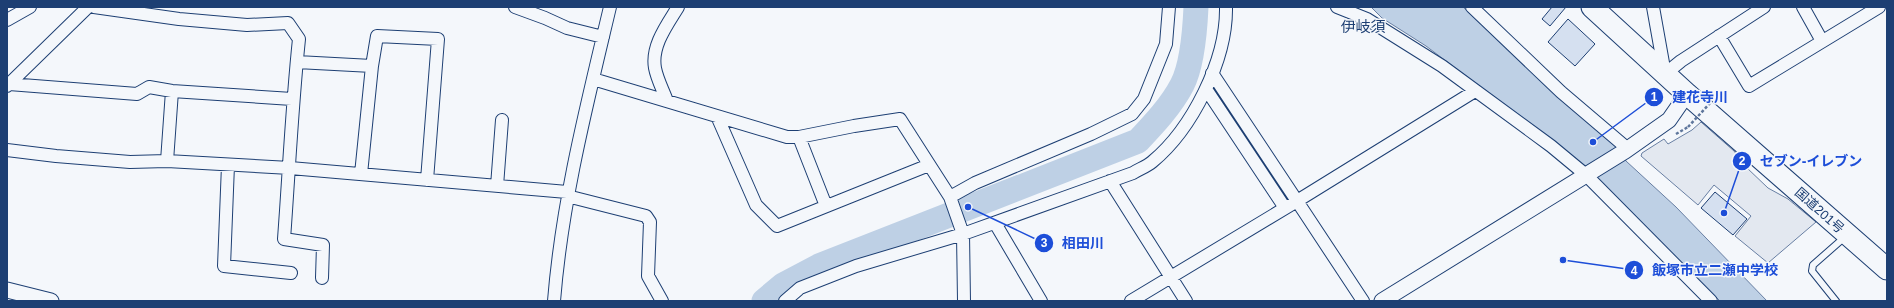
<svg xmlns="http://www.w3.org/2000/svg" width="1894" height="308" font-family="Arial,'Noto Sans JP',sans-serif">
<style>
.parking{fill:#e3e8f0;stroke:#687fa3}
.water{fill:#bed0e5;stroke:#687fa3}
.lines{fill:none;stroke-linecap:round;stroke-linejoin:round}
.river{stroke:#bed0e5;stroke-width:25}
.building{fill:#d5e0f0;stroke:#1d3f73}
.service-casing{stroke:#1d3f73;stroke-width:8}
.minor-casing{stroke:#1d3f73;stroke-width:14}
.tertiary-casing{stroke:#1d3f73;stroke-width:17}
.trunk-casing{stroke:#1d3f73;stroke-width:23}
.path{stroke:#5e769c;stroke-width:2.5;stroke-dasharray:3 2;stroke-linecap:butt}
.service{stroke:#f4f7fb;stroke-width:6}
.minor{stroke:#f4f7fb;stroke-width:12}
.tertiary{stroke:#f4f7fb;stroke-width:15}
.trunk{stroke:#f4f7fb;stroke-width:21}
.path-bridge{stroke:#5e769c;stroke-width:2.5;stroke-dasharray:3 2;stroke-linecap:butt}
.labels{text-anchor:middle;stroke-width:3;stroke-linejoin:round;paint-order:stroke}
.street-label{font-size:13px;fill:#1d3f73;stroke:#f4f7fb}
.quarter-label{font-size:15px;fill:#1d3f73;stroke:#f4f7fb}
.leader{fill:none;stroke:#1d4ed8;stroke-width:1.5}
.callout-dot{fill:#1d4ed8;stroke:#f4f7fb;stroke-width:1.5}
.mark-label{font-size:12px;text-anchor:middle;font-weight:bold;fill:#fff}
.callout-label{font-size:14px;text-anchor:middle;font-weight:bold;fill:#1d4ed8;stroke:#f4f7fb;stroke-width:3;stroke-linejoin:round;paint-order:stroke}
</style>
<rect width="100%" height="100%" fill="#f4f7fb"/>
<path class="parking" d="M 1701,122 L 1734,151 L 1746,167 L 1768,188 L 1788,199 L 1816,222 L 1768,263 L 1735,236 L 1751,216 L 1714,185 L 1698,205 L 1641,156 L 1642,153 L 1664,139 L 1668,144 L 1692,130 Z"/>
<path class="water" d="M 1371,7 L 1463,7 L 1614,144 L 1626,161 L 1676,207 L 1767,301 L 1720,301 L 1636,217 L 1600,184 L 1579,161 L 1426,46 L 1382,18 Z"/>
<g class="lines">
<path class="river" d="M 764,301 L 783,285 L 819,266 L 1138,141 C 1154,124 1171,106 1182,85 C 1192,66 1195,29 1196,7"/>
</g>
<path class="building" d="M 1552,7 L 1566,7 L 1550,26 L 1542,19 Z
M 1568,19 L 1595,44 L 1575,66 L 1548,42 Z
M 1715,192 L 1747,219 L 1733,235 L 1701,208 Z"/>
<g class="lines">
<g class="service-casing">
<path id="service" d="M 1836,301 L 1812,271 L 1813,265 L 1846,236"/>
</g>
<g class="minor-casing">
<path id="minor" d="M 94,7 L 179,19 L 247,25 L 288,23 L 299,39 C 292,105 289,172 284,239 L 323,245 L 322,278
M 515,7 L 545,18 L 567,28 L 603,37
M 1337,7 L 1367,19 L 1442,66 L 1551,146 L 1586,175 L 1711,301
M 1472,7 L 1561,92 L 1628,149
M 1653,7 L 1665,74 L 1681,61 L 1764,7
M 1803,7 L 1822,41
M 7,20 L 30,7
M 1719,36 L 1749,86 L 1879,7
M 297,62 L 372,66 L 377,36 L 438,39 L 427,180
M 1212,73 L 1297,201 L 1475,91
M 593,79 L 787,137 L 799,137 L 854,126 L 900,119 L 950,197 L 963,234 L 964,301
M 9,84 L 137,94 L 149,87 L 172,91 L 292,99
M 7,86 L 88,7
M 1206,89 L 1285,208
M 667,101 C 663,90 657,79 655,68 C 651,46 667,25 678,7
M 717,116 L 756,205 L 777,226 L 929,165
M 799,137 L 826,206
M 7,150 L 56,156 L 130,162 L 167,161 L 290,168 L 567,192
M 167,161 L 172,91
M 228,165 L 224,266 L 291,273
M 361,174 L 372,66
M 1110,181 L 1186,301
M 497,186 L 502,120
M 567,196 L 642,215 L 646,216 L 650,222 L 648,276 L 662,301
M 950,197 L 975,183 L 1091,134 L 1132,114 L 1144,99 L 1166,44 L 1169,7
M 995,223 L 1041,301
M 554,301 C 562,201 587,104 610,7
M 785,301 L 800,288 L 856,266 L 963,234 L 1133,173 C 1139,169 1146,167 1152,162 C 1192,129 1227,60 1226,7
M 1131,301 L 1297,201 L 1363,301"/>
</g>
<g class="tertiary-casing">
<path id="tertiary" d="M 7,290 L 51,301
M 1382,301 L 1625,151 L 1669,120 L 1687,94"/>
</g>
<g class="trunk-casing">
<path id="trunk" d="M 1592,7 L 1687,94 L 1887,269"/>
</g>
<path class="path" d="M 1676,134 L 1688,127"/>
<use href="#service" class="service"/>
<use href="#minor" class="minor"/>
<use href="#tertiary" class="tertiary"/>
<use href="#trunk" class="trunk"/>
<path class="path-bridge" d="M 1688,127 L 1712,101"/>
</g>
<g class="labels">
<g class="street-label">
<text transform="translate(1820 210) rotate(42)" y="5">国道201号</text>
</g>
<g class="quarter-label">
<text x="1363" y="32">伊岐須</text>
</g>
</g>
<path class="leader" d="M1593 142L1654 97M1724 213L1742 161M968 207L1044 243M1563 260L1634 270"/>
<g class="callout-dot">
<circle cx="1593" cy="142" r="4"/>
<circle cx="1724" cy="213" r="4"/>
<circle cx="968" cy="207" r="4"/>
<circle cx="1563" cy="260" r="4"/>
<circle cx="1654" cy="97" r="10"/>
<circle cx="1742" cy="161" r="10"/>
<circle cx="1044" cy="243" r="10"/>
<circle cx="1634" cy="270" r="10"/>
</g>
<g class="mark-label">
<text x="1654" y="101">1</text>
<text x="1742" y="165">2</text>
<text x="1044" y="247">3</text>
<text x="1634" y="275">4</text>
</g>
<g class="callout-label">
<text x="1700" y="102">建花寺川</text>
<text x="1811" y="166">セブン-イレブン</text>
<text x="1083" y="248">相田川</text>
<text x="1715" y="275">飯塚市立二瀬中学校</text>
</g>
<rect width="1894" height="308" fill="none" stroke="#1d3f73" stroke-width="16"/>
</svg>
